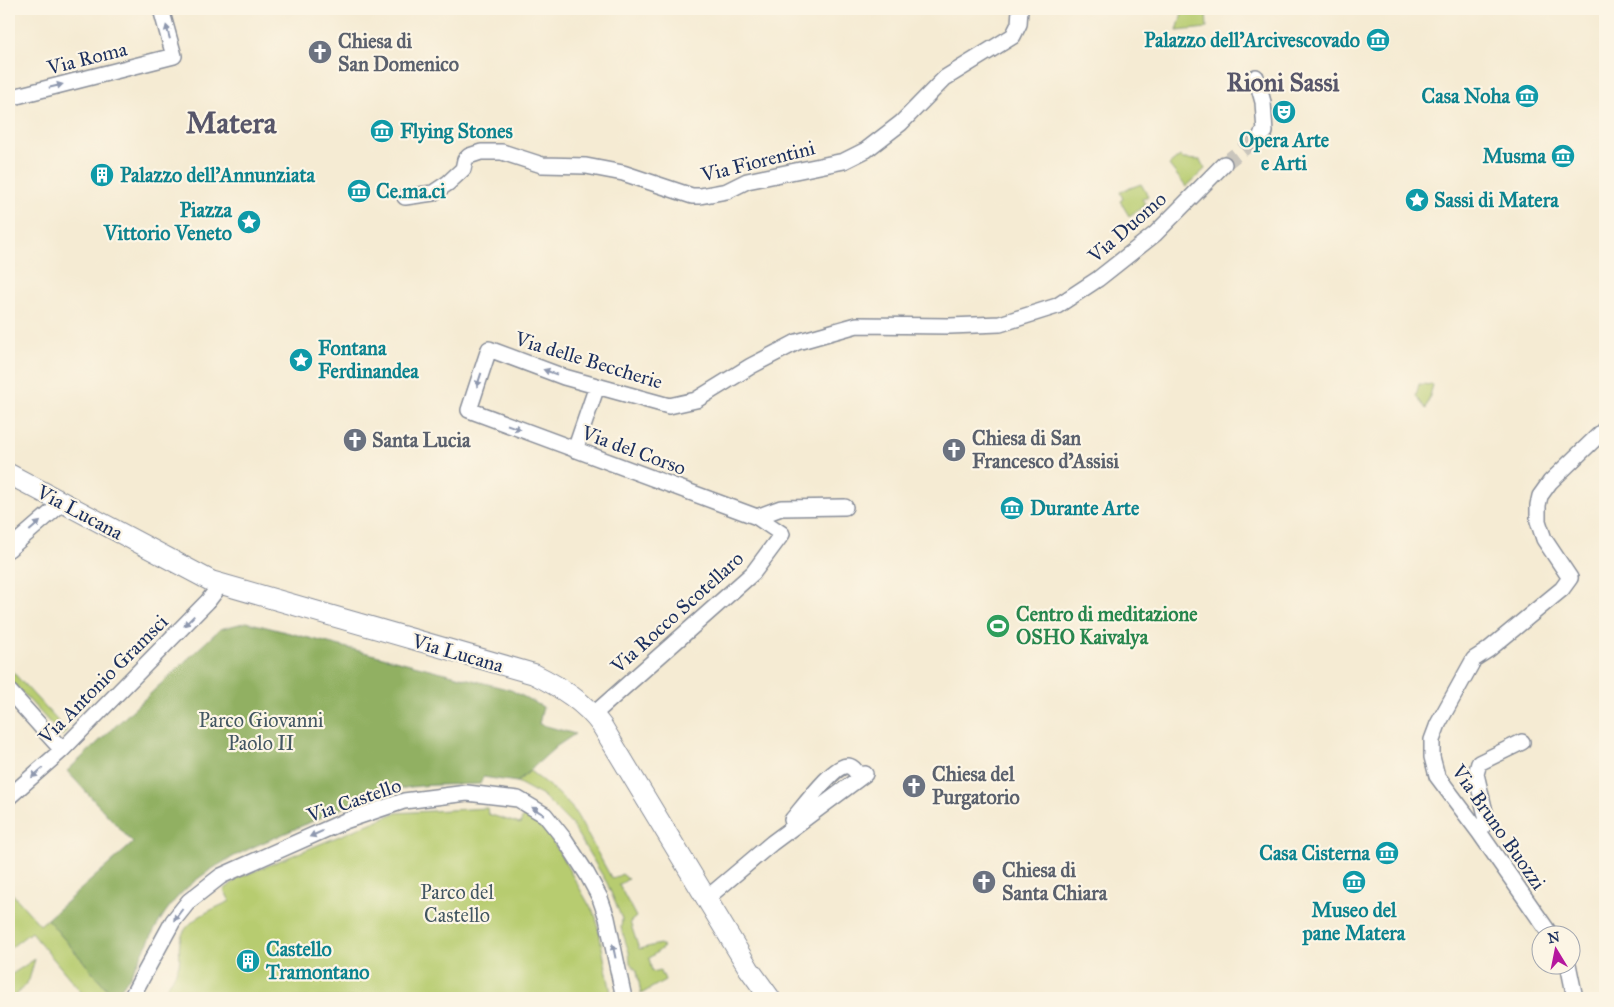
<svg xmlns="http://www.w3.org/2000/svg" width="1614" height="1007" font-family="'IM FELL Great Primer',serif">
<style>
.green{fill:#b7cc70;stroke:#697e67}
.forest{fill:#91b062;stroke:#567060}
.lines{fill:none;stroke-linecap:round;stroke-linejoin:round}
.minor-tunnel{stroke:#c9c5bc;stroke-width:15;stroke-dasharray:15 8;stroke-linecap:butt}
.minor-casing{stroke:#888d98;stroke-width:18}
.tertiary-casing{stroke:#888d98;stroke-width:22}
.minor{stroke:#fff;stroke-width:15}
.tertiary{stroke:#fff;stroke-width:20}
.oneway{fill:#8d97ae}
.labels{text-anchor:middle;stroke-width:4.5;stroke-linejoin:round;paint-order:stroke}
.culture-label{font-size:20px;font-weight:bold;fill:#0d838f;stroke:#fcf5e5;text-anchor:start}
.worship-label{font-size:20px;font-weight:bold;fill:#5b616d;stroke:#fcf5e5;text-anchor:start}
.street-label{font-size:20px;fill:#1b2f5e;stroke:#fcf5e5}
.leisure-label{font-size:20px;font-weight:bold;fill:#27864d;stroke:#fcf5e5;text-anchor:start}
.park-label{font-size:20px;fill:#425662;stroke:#fcf5e5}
.district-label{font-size:25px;font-weight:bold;fill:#57566a;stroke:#fcf5e5}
.town-label{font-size:30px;font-weight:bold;fill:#57566a;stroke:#fcf5e5}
</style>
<rect width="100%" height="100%" fill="#fcf5e5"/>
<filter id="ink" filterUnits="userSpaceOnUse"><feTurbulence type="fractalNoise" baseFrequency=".02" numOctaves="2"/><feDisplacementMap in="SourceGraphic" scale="10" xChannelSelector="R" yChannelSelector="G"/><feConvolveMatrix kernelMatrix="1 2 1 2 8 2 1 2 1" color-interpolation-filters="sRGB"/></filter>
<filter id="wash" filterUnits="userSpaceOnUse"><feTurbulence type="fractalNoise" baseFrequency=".0096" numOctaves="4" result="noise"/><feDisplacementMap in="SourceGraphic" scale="20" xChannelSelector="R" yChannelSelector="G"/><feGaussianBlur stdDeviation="1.12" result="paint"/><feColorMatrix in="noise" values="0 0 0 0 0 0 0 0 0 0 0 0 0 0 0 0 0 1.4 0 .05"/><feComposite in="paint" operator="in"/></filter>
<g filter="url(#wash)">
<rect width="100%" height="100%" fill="#f5ebd3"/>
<path class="green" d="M 1183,9 L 1206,9 L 1207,28 L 1177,31 Z
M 1180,156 L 1183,159 L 1200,160 L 1205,169 L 1186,187 L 1169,165 Z
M 1141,184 L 1148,196 L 1142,199 L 1146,205 L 1129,216 L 1120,201 L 1123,199 L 1120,192 Z
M 1419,384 L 1433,385 L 1426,409 L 1416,396 Z
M 11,670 L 67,731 L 62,736 L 9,678 L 9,671 Z
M 530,771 L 558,793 L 574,810 L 612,879 L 622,874 L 628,879 L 619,885 L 636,917 L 630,922 L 639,949 L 660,944 L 664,947 L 649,958 L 652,972 L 660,970 L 661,975 L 663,975 L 665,980 L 641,994 L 637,971 L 630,963 L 629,952 L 621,928 L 622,919 L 607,883 L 587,850 L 572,825 L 543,796 L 517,782 Z
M 487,808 L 488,814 L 520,824 L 523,816 L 539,825 L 551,838 L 596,917 L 612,998 L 160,998 C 165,989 177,973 179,964 C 181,957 178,949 180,941 C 185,919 212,910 230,901 L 224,890 L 238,878 L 395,813 Z
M 9,890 L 40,925 L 47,919 L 114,997 L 113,998 L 86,998 L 31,932 L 9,949 Z
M 35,959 L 29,980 L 14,998 L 9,998 L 9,976 Z"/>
<path class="forest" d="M 247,622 L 511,690 L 543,707 L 539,724 L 575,734 L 557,746 L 517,782 L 483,777 L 480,784 C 458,785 434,784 411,787 C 374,792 339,810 304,825 C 259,845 208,862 174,901 C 149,930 140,969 114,997 L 47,919 L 133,843 L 67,771 L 220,629 Z"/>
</g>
<g filter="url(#ink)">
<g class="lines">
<path class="minor-tunnel" d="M 1224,164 L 1261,135"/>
<g class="minor-casing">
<path id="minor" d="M 1256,77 L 1263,102 L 1265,132 L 1261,135
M 9,98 L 174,56 L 161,9
M 405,197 L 433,193 L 448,183 L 463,169 L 465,160 L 469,156 L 481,152 L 502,152 L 542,165 L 586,166 L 623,173 L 692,196 L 700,196 L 727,191 L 747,181 L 844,161 L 866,150 L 901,123 L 945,78 L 1013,36 L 1019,24 L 1020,9
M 575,450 L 597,386
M 757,517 L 781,508 L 845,507
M 9,549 L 62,503
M 9,691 L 62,750
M 594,714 L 753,573 L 782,534 L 757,517 L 469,410 L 489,349 L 564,377 L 669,406 L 696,400 L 751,366 L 797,342 L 857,325 L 950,326 L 1000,324 L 1057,306 L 1098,279 L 1155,234 L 1224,164
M 9,797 L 62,750 L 208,601 L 221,584
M 792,820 C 801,810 835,763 848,766 C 854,767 857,773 859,777
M 1479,832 L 1487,820 L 1476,774 L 1479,763 L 1522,742
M 707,898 L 772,843 L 865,774
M 1550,934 L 1479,832 L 1437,776 L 1432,757 L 1432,740 L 1438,724 L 1474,659 L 1488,650 L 1562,589 L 1570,578 L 1544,539 L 1538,521 L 1538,505 L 1540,496 L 1550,482 L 1605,429
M 1568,964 L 1575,998
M 131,998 L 173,921 L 189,901 L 221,876 L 345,821 L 404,801 L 467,793 L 518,799 L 545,815 L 565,840 L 587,874 L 600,898 L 607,918 L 624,998"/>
</g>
<g class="tertiary-casing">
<path id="tertiary" d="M 9,474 L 211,581 L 534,674 C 560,687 585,702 602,726 L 749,969 L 770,998"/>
</g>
<use href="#minor" class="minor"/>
<use href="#tertiary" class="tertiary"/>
</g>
<defs><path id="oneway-solid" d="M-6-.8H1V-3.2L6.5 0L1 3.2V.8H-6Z" transform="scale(1.25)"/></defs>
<g class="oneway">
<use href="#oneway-solid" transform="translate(168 32) rotate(-105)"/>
<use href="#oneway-solid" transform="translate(56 86) rotate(-14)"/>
<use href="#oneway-solid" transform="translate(550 372) rotate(-160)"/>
<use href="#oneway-solid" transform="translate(479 380) rotate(108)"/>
<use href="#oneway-solid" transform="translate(514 427) rotate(20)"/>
<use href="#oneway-solid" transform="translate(35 526) rotate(-41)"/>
<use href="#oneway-solid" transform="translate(189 621) rotate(134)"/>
<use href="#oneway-solid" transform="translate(37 773) rotate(139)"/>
<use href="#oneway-solid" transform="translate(538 811) rotate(-148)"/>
<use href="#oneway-solid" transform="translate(316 834) rotate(156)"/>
<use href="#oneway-solid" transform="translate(178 915) rotate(127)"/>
<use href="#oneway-solid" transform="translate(614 951) rotate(-102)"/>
</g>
</g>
<defs>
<g id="museum-disc" transform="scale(1.25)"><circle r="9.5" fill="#0f9aa8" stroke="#fcf5e5"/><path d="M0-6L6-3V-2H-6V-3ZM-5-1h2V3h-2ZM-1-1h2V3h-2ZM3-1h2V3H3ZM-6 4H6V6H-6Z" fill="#fff"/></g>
<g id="church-disc" transform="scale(1.25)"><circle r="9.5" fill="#6b7280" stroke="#fcf5e5"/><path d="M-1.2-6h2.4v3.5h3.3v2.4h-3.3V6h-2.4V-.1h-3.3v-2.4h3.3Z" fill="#fff"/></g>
<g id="theatre-disc" transform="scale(1.25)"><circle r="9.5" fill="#0f9aa8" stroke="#fcf5e5"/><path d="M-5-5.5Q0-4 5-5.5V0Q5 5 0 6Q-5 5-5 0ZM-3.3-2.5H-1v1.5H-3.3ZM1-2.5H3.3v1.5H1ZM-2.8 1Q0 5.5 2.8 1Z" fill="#fff"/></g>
<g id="building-disc" transform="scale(1.25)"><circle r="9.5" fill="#0f9aa8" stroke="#fcf5e5"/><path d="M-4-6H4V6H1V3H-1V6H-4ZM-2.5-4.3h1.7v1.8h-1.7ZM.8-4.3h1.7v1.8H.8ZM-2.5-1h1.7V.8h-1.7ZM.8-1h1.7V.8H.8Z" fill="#fff"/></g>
<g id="sight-disc" transform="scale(1.25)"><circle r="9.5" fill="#0f9aa8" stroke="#fcf5e5"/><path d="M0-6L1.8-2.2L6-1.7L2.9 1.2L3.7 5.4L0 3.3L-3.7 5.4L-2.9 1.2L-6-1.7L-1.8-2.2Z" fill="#fff"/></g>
<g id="stadium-disc" transform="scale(1.25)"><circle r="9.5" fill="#2e9e5b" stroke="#fcf5e5"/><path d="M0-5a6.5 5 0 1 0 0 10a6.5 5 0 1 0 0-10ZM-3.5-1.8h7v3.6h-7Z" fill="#fff"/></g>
</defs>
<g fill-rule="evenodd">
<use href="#museum-disc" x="1378" y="40"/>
<use href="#church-disc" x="320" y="52"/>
<use href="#museum-disc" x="1527" y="96"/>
<use href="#theatre-disc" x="1284" y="112"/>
<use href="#museum-disc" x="382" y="131"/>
<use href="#museum-disc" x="1563" y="156"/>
<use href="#building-disc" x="102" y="175"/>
<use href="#museum-disc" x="359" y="191"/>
<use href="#sight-disc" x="1417" y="200"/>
<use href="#sight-disc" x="249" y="222"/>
<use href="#sight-disc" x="301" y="360"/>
<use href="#church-disc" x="355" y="440"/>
<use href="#church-disc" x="954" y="450"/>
<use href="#museum-disc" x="1012" y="508"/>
<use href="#stadium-disc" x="998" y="626"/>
<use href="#church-disc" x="914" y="786"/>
<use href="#museum-disc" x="1387" y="853"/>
<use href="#church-disc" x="984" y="882"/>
<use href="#museum-disc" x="1354" y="882"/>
<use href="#building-disc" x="248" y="961"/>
</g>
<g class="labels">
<g class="culture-label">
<text x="1360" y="47" text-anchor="end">Palazzo dell'Arcivescovado</text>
<text x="1510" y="103" text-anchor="end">Casa Noha</text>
<text x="400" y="138">Flying Stones</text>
<text x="1284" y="147" text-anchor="middle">Opera Arte<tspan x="1284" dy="23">e Arti</tspan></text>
<text x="1546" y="163" text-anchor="end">Musma</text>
<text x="120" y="182">Palazzo dell'Annunziata</text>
<text x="376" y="198">Ce.ma.ci</text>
<text x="1434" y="207">Sassi di Matera</text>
<text x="232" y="217" text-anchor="end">Piazza<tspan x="232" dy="23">Vittorio Veneto</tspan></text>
<text x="318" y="355">Fontana<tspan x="318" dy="23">Ferdinandea</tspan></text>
<text x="1030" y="515">Durante Arte</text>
<text x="1370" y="860" text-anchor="end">Casa Cisterna</text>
<text x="1354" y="917" text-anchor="middle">Museo del<tspan x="1354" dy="23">pane Matera</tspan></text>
<text x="266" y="956">Castello<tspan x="266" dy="23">Tramontano</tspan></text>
</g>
<g class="worship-label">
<text x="338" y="48">Chiesa di<tspan x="338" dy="23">San Domenico</tspan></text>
<text x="972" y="445">Chiesa di San<tspan x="972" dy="23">Francesco d'Assisi</tspan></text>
<text x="372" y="447">Santa Lucia</text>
<text x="932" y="781">Chiesa del<tspan x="932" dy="23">Purgatorio</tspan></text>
<text x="1002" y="877">Chiesa di<tspan x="1002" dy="23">Santa Chiara</tspan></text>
</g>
<g class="street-label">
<text transform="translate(87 58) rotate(-14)" y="7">Via Roma</text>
<text transform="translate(758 161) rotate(-14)" y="7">Via Fiorentini</text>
<text transform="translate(1127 227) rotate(-41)" y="7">Via Duomo</text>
<text transform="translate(589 360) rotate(17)" y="7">Via delle Beccherie</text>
<text transform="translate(634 450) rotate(20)" y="7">Via del Corso</text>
<text transform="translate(80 512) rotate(28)" y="7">Via Lucana</text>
<text transform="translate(677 612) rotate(-42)" y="7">Via Rocco Scotellaro</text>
<text transform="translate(458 653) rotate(16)" y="7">Via Lucana</text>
<text transform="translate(103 679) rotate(-45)" y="7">Via Antonio Gramsci</text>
<text transform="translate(354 800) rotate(-19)" y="7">Via Castello</text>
<text transform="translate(1499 827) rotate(55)" y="7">Via Bruno Buozzi</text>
</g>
<g class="leisure-label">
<text x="1016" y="621">Centro di meditazione<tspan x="1016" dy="23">OSHO Kaivalya</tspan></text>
</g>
<g class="park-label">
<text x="261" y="727">Parco Giovanni<tspan x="261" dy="23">Paolo II</tspan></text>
<text x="457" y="899">Parco del<tspan x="457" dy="23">Castello</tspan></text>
</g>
<g class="district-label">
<text x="1283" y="91">Rioni Sassi</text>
</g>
<g class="town-label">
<text x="231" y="133">Matera</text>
</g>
</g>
<rect width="1614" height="1007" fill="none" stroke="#fcf5e5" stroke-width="30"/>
<g transform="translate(1556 950) rotate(350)"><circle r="24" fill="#fcf5e5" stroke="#a2a6af"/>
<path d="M0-4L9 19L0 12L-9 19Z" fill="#b5179e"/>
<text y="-8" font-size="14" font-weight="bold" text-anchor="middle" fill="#1b2f5e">N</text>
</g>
</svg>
